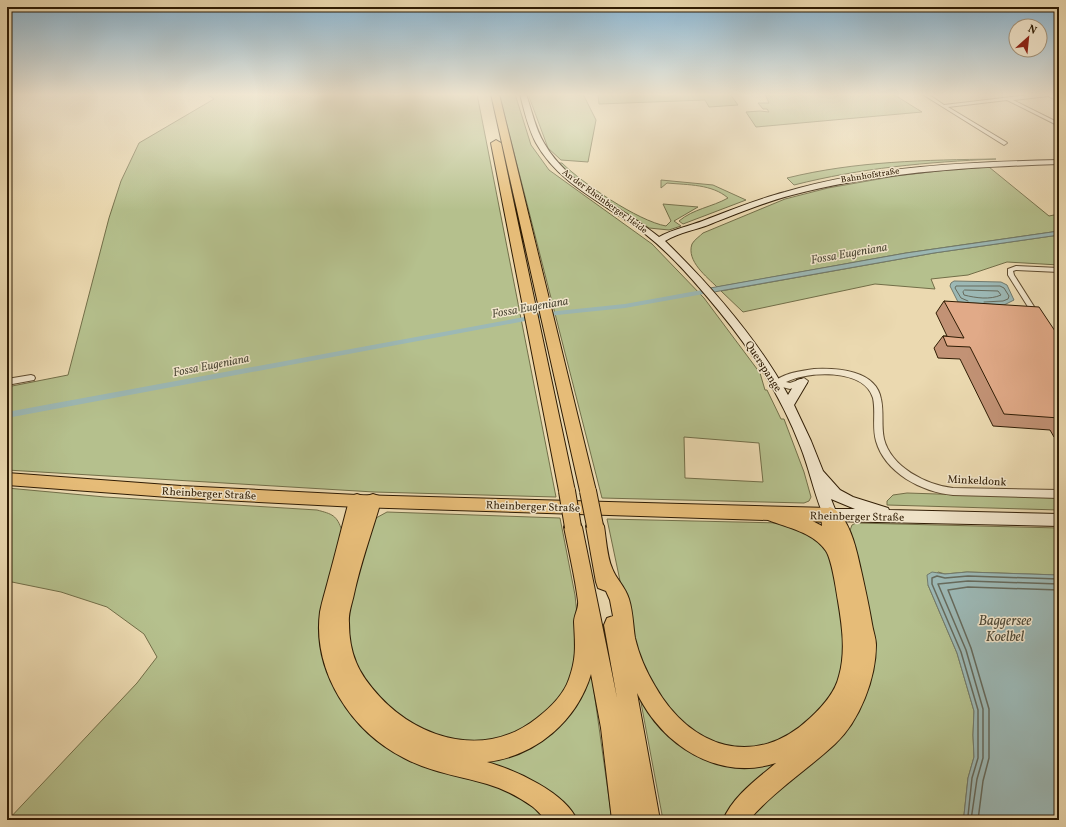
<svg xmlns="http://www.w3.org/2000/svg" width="1066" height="827" font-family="Vollkorn,serif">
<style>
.green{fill:#b5c08d;stroke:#726e48;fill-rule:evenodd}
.water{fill:#9cb8b5;stroke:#707a6e}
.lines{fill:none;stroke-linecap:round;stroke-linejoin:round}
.shore-far1{stroke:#666a5c;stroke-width:1}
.shore{stroke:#666a5c;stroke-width:1.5}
.canal{fill:#9cb8b5;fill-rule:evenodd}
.street-casing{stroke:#5e4b2f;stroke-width:2}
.secondary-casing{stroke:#2f1c04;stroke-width:2}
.primary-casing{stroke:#2f1c04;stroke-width:2}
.highway-casing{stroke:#2f1c04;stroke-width:2}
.street{fill:#f2e6cc;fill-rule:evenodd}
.secondary{fill:#f2e6cc;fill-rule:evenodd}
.primary{fill:#e6bc78;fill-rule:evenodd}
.highway{fill:#e6bc78;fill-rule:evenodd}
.highway-bridge-casing{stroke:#2f1c04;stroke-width:18;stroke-linecap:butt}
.highway-bridge{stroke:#e6bc78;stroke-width:16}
.wall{fill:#c29275;stroke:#2f1c04}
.building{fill:#e1aa88;stroke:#2f1c04}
.labels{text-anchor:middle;stroke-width:3;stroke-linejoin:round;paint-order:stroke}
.far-street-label{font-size:9px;fill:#2f1c04;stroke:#f2e6cc}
.street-label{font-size:11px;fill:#2f1c04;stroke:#f2e6cc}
.water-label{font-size:12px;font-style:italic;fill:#504b39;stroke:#f2e6cc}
.near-water-label{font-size:14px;font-style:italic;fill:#504b39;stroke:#f2e6cc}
</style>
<rect width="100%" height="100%" fill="#ebd9b0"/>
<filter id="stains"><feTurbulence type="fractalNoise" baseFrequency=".005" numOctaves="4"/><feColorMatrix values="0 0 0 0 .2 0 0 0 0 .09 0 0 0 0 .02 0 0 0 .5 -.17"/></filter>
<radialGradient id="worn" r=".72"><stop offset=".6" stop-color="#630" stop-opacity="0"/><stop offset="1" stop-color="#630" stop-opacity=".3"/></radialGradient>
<path class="green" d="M 207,94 L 477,94 L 556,497 L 374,492 L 7,470 L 7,387 L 68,375 L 109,218 L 121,181 L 139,143 L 214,99 Z
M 499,94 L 515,94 L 531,145 L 549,170 L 652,244 L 704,298 L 760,373 L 765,390 L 767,390 L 781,419 L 784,419 L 804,472 L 811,497 L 809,501 L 804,503 L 602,498 ZM 684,437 L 759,443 L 763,482 L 685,478 Z
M 528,94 L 583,94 L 596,120 L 588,162 L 561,160 L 548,148 Z
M 598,94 L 730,94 L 738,105 L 709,107 L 705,100 L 599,104 Z
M 765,94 L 893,94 L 922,112 L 756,127 L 746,112 L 760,111 L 769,112 L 767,109 L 763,109 L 758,103 L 769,103 Z
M 996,159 C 927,162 861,168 794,185 L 787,178 C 856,161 926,160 996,159 Z
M 558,163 L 562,163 C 582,183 638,221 666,226 L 671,221 L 663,204 L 698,207 L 674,221 L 681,226 L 669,230 L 649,228 L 578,181 Z
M 989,167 L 1049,216 L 1059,214 L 1059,231 L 906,253 L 717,287 C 707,277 686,261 692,244 C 694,240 700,236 703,233 L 785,199 L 828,188 L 896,176 L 947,170 Z
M 661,180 L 713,185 L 746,200 L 683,224 L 679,221 C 693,209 712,207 728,198 C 712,184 688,185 667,183 L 661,188 Z
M 1059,235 L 1059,265 L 1007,262 L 968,275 L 931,279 L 935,289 L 875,284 L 743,312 L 721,291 L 934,253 Z
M 7,488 L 105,497 L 317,510 C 332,514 337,515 342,531 L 334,684 L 498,786 L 529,801 L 551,820 L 8,820 L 137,683 L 157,657 L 144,634 L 107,607 L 61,592 L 7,581 Z
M 907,493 L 1059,498 L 1059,510 L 887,505 L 887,501 L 893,495 Z
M 387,512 L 560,518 L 575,595 L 579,634 L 572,680 L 554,708 L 509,737 L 472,744 L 419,730 L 392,712 L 359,675 L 347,643 L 346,613 L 353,580 L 376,518 Z
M 607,519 L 780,523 L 799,526 L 829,549 L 847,642 L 839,678 L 831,696 L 813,720 L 779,742 L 749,749 L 731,748 L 691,732 L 654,691 L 631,633 Z
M 856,523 L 1059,528 L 1059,575 L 967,572 L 945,574 L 938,572 L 928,585 L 957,653 L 974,711 L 973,735 L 974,757 L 968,778 L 964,815 L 960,820 L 745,820 L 840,737 L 849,533 L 852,525 Z
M 590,663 L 612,820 L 574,820 L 470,756 L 517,748 Z
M 639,692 L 695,749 L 797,749 L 725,820 L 663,820 Z"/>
<path class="water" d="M 1059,231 L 1059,235 L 934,253 L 714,292 L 710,288 L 906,253 Z
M 954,281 L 1001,282 L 1007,285 L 1014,300 L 1004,305 L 958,302 L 950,286 L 951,283 Z
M 932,572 L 945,574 L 967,572 L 1059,575 L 1059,820 L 960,820 L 964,815 L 968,778 L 974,757 L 973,735 L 974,711 L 957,653 L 928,585 L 927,575 Z"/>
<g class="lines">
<path class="shore-far1" d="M 965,290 L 998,291 L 1001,295 C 990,300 976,298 964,295 L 963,292 Z
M 968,301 L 961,298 L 955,288 L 956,286 L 1000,286 L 1004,288 L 1009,296 L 1008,299 L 1003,301 L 984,302"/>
<path class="shore" d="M 965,820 L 968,816 L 972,778 L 978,758 L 978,710 L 961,652 L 932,584 L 932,578 L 937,576 L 945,578 L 968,576 L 1059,579
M 971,820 L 977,779 L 983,758 L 983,709 L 966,650 L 938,584 L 968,581 L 1059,584
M 978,820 L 983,781 L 989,758 L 989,709 L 971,648 L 948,590 L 968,587 L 1059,590"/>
<path class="canal" d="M 713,288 L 716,290 L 715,292 L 625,308 L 557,315 L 7,418 L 7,412 L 557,311 L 625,304 Z"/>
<g class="street-casing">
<path id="street" d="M 922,94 L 928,94 L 944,105 L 1036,94 L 1052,94 L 1059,98 L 1059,101 L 1048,96 L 1013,100 L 1059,123 L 1059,126 L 1007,100 L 948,107 L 1006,142 L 1007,143 L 1004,145 Z
M 1016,266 L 1059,268 L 1059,272 L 1016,270 L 1013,271 L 1014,275 L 1040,316 L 1039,318 L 1035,318 L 1008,275 L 1008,269 Z
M 814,369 C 837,368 876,370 881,399 C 884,412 881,426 884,439 C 891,467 926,485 953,488 L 1059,490 L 1059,498 L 953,495 C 922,492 885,473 876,441 C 872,427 876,412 873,398 C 864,368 807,371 786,382 L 790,383 L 804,378 L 808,381 L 807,383 L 790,389 L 774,385 L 773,383 C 782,373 801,371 814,369 Z
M 31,375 L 34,376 L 35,378 L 34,380 L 7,385 L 7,379 Z"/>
</g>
<g class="secondary-casing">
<path id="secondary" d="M 520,94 L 526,94 C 532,111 535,128 544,143 C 569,187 621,206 659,237 C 673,229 690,226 705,220 C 731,210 758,199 785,192 C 874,166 967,162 1059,160 L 1059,164 C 969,167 880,172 792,195 C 765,202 739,213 713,223 C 697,230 679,232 665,241 C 712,287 756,337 788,395 L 797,380 L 801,379 L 805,380 L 807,383 L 794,405 L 811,441 L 823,471 L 840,490 L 853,497 L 888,508 L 889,510 L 1059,514 L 1059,526 L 830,521 L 825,519 C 815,497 810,471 801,448 C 782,398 753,352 719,311 C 696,283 672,255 644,233 C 607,204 560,186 536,143 C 528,128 524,110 520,94 ZM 831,499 L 855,509 L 835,509 Z"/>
</g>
<g class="primary-casing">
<path id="primary" d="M 7,473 L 181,486 L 357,495 L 830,508 L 835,510 L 837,515 L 835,520 L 830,522 L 357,507 L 181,498 L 7,485 Z"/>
</g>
<g class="highway-casing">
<path id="highway" d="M 491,94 L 499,94 L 596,491 L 594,496 L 588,498 L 582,496 L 580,491 Z
M 496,140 L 501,143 L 575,491 L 573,496 L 567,498 L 561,496 L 559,491 L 491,143 Z
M 357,494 L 363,496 L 365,500 L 367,496 L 373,494 L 379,496 L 381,501 C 372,532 361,562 354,594 C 352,604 348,613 349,623 C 349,636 351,650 356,662 C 361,675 371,687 380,697 C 421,741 487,758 537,718 C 550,708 564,694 569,679 C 577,657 575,643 574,622 C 574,615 579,608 578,601 C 575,577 569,552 564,527 L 567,521 L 573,519 L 579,521 L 582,527 L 617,698 L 604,625 L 607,618 L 613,616 L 610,600 L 606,591 L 598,588 L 596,582 L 586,526 L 589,521 L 595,518 L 601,521 L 604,526 C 606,538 607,557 612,568 C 616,579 625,586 629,599 C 633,612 633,625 635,638 C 639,655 646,671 655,686 C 690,748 755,770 810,718 C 822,707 835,693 839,676 C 846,652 842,625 838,601 C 836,589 832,560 826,551 C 813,532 788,528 768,520 L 765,515 L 768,510 L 774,507 L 783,510 L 805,517 L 822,526 L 821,515 L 824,510 L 830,507 C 850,515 857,552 861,570 C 865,588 869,606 872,624 C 873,631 876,638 876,645 C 876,678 860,721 835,744 C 807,770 774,791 749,820 L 723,820 C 733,796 757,779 776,763 C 718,782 662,745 637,693 L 660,820 L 636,820 L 631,783 L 636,820 L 612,820 L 601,728 L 591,674 C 577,721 536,756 487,762 C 515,770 565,792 577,820 C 569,820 557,822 549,820 C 544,819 538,811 533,807 C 519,797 504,789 487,784 C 459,776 430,772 404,758 C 352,732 312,672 320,612 C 322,601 326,589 329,577 C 336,552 342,526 349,501 L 351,496 Z"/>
</g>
<use href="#street" class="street"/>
<use href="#secondary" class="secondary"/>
<use href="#primary" class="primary"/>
<use href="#highway" class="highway"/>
<g class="highway-bridge-casing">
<path id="highway-bridge" d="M 567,491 L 573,527
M 588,491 L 595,526"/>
</g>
<use href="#highway-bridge" class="highway-bridge"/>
</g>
<path class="wall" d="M 944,301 L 1059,337 L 1059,437 L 1054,437 L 1050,430 L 993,426 L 960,359 L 938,358 L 934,348 L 943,336 L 947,336 L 936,313 Z"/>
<path class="building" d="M 944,301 L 1039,307 L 1059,337 L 1059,418 L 1004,414 L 970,347 L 947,346 L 943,336 L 964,338 Z"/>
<linearGradient id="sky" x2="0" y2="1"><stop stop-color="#89b6d4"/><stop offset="0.45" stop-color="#f6eedb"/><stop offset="1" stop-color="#f6eedb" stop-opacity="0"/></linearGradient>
<rect width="1066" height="210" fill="url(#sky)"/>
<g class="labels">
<g class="far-street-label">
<text transform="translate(870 175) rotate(-9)" y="3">Bahnhofstraße</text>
<text transform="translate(605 201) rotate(36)" y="3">An der Rheinberger Heide</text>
</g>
<g class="street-label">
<text transform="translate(764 366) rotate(57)" y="4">Querspange</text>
<text transform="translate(977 480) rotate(3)" y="4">Minkeldonk</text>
<text transform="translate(209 493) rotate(3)" y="4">Rheinberger Straße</text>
<text transform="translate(533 506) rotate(2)" y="4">Rheinberger Straße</text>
<text transform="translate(857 516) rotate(1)" y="4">Rheinberger Straße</text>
</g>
<g class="water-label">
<text transform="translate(849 253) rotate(-10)" y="4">Fossa Eugeniana</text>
<text transform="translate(530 307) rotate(-10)" y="4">Fossa Eugeniana</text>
<text transform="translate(211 365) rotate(-11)" y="4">Fossa Eugeniana</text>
</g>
<g class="near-water-label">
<text x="1005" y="625">Baggersee<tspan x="1005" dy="16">Koelbel</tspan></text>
</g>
</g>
<rect width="1066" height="827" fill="none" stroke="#ebd9b0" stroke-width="24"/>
<rect x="8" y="8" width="1050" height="811" fill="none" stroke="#2f1c04" stroke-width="2"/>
<rect x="12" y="12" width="1042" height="803" fill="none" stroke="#2f1c04"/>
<g transform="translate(1028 38) rotate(27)"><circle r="19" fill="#f2e6cc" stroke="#a4957c"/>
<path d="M0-3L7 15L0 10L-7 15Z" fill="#8f2418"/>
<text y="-6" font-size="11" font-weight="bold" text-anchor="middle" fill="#2f1c04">N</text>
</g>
<rect width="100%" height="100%" filter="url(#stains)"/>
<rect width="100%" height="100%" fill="url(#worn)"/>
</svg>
